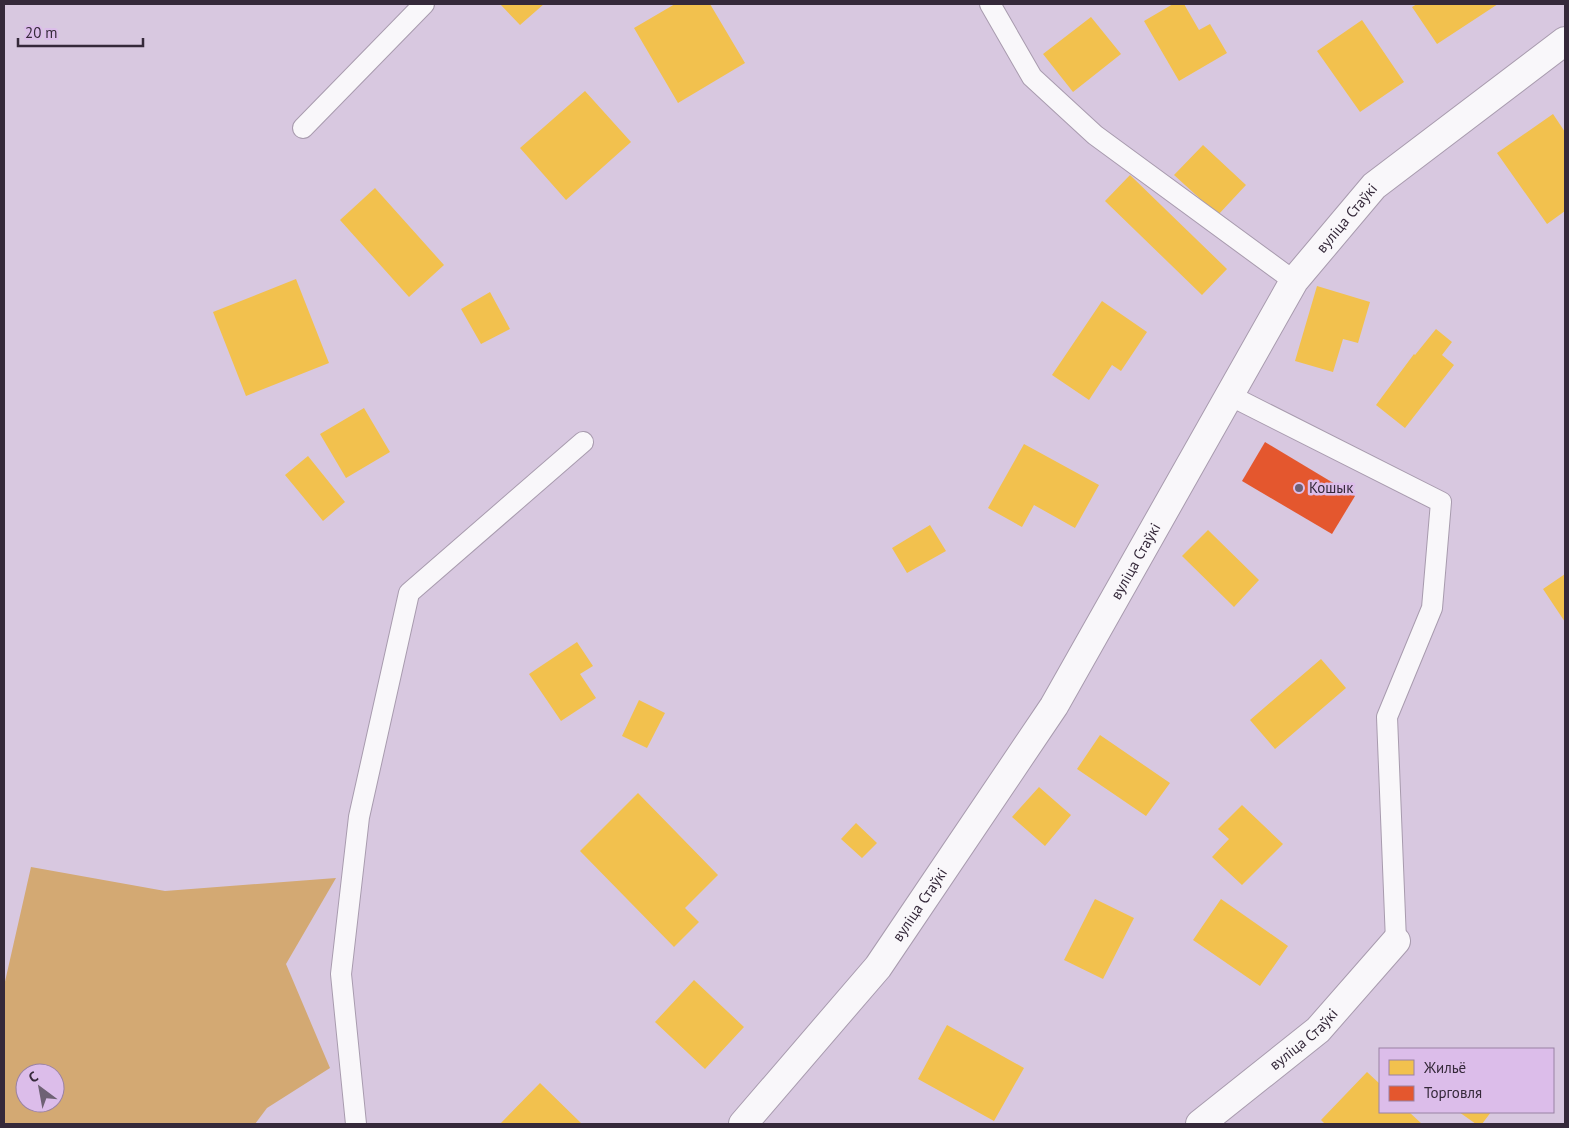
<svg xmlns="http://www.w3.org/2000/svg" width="1569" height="1128" font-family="'PT Sans',sans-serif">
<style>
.forest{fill:#d3a973;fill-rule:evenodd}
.homes{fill:#f2c14e}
.shops{fill:#e4572e}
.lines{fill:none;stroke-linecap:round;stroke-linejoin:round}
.lane-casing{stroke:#a89bae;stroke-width:22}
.street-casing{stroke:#a89bae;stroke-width:30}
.secondary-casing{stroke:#a89bae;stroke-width:30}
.lane{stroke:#f9f7fa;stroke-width:20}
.street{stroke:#f9f7fa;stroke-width:28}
.secondary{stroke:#f9f7fa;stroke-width:28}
.poi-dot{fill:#6e6174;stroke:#dcbdea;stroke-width:2}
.labels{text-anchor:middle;stroke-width:5;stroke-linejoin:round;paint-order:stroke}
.street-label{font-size:15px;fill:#35293a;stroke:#dcbdea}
.poi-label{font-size:15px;fill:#35293a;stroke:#dcbdea;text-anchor:start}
</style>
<rect width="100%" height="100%" fill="#d8c8e0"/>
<path class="forest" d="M 31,867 L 165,891 L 336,878 L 286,964 L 330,1068 L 267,1108 L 255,1124 L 4,1124 L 4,986 ZM 25,1073 L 55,1073 L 55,1103 L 25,1103 Z"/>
<path class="homes" d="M 500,4 L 544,4 L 520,25 Z
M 675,4 L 710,4 L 745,63 L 678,103 L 634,28 Z
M 1173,4 L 1184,4 L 1199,30 L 1210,24 L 1227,53 L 1179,81 L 1144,21 Z
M 1417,4 L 1498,4 L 1437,44 L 1412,7 Z
M 1091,17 L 1121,54 L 1073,92 L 1043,54 Z
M 1362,20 L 1404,82 L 1360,112 L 1317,51 Z
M 585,91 L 631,142 L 566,200 L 520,148 Z
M 1553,114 L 1565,132 L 1565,211 L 1547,224 L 1497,153 Z
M 1203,145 L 1246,185 L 1218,215 L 1174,175 Z
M 1130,175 L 1227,269 L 1202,295 L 1105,201 Z
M 375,188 L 444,265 L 409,297 L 340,220 Z
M 296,279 L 329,363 L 246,396 L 213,312 Z
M 1317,286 L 1370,302 L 1358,343 L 1343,339 L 1333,372 L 1295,361 Z
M 490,292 L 510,329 L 481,344 L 461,309 Z
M 1102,301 L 1147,332 L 1121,371 L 1112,365 L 1089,400 L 1052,375 Z
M 1436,329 L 1452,342 L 1442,355 L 1454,365 L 1405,428 L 1376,405 L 1414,354 L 1415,355 Z
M 364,408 L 390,452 L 346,478 L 320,434 Z
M 1024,444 L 1099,485 L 1075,528 L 1034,505 L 1022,527 L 988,508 Z
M 308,456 L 345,502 L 323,521 L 285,475 Z
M 930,525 L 946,551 L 907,573 L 892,548 Z
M 1208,530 L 1259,580 L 1234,607 L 1182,556 Z
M 1565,574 L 1565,622 L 1543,589 Z
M 577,642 L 593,666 L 580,674 L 596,698 L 561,721 L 529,674 Z
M 1321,659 L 1346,688 L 1275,749 L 1250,720 Z
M 639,700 L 665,713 L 647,748 L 622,736 Z
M 1100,735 L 1170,783 L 1146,816 L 1077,769 Z
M 1039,787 L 1071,815 L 1045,846 L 1012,817 Z
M 638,793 L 718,875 L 685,908 L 699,922 L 674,947 L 580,851 Z
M 1242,805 L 1283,844 L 1242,885 L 1212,857 L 1229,839 L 1218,829 Z
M 856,823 L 877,843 L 862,858 L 841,839 Z
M 1095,899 L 1134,918 L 1103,979 L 1064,960 Z
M 1221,899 L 1288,946 L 1260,986 L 1193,940 Z
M 694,980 L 744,1027 L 705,1069 L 655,1022 Z
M 947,1025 L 1024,1068 L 994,1121 L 918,1079 Z
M 1367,1072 L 1380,1084 L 1380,1112 L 1409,1112 L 1422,1124 L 1325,1124 L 1321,1120 Z
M 540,1083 L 582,1124 L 500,1124 Z
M 1459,1112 L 1491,1112 L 1482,1124 L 1476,1124 Z"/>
<path class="shops" d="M 1265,442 L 1355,496 L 1332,534 L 1242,481 Z"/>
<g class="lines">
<g class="lane-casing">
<path id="lane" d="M 990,4 L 1032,77 L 1095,135 L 1294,281
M 303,128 L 424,4
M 1229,395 L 1441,502 L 1432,608 L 1387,717 L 1396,941
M 356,1124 L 341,974 L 359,817 L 409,593 L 583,442"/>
</g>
<g class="street-casing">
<g id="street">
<path id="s1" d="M 1200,1124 L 1318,1030 L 1396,941"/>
</g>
</g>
<g class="secondary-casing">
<g id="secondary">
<path id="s2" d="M 743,1124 L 878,967 L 1054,706 L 1294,281 L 1374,186 L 1565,41"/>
</g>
</g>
<use href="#lane" class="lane"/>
<use href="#street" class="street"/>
<use href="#secondary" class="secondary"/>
</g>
<circle class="poi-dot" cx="1299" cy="488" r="5"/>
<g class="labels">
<g class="street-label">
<text dy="5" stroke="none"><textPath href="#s2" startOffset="1092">вуліца Стаўкі</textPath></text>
<text dy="5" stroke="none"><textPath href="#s2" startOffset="688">вуліца Стаўкі</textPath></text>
<text dy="5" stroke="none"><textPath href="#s2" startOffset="282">вуліца Стаўкі</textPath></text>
<text dy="5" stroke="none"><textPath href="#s1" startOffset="134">вуліца Стаўкі</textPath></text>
</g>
<g class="poi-label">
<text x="1309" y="493">Кошык</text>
</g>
</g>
<rect width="1569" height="1128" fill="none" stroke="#35293a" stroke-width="10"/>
<rect x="1379" y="1048" width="175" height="65" fill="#dcbdea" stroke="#9982a4"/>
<rect x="1389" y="1060" width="25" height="15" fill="#f2c14e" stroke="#9982a4"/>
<text x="1424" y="1073" font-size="15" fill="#35293a">Жильё</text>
<rect x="1389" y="1086" width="25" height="15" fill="#e4572e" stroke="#9982a4"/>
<text x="1424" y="1098" font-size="15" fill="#35293a">Торговля</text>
<g transform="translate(40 1088) rotate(328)"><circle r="24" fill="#dcbdea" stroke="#9982a4"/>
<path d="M0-4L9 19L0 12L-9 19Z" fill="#6e6174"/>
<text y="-8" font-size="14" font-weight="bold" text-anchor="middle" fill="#35293a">С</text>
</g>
<path d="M18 38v8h125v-8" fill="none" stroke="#35293a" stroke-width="2.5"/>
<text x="25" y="38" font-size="15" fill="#35293a" stroke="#dcbdea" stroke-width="4" paint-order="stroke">20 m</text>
</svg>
